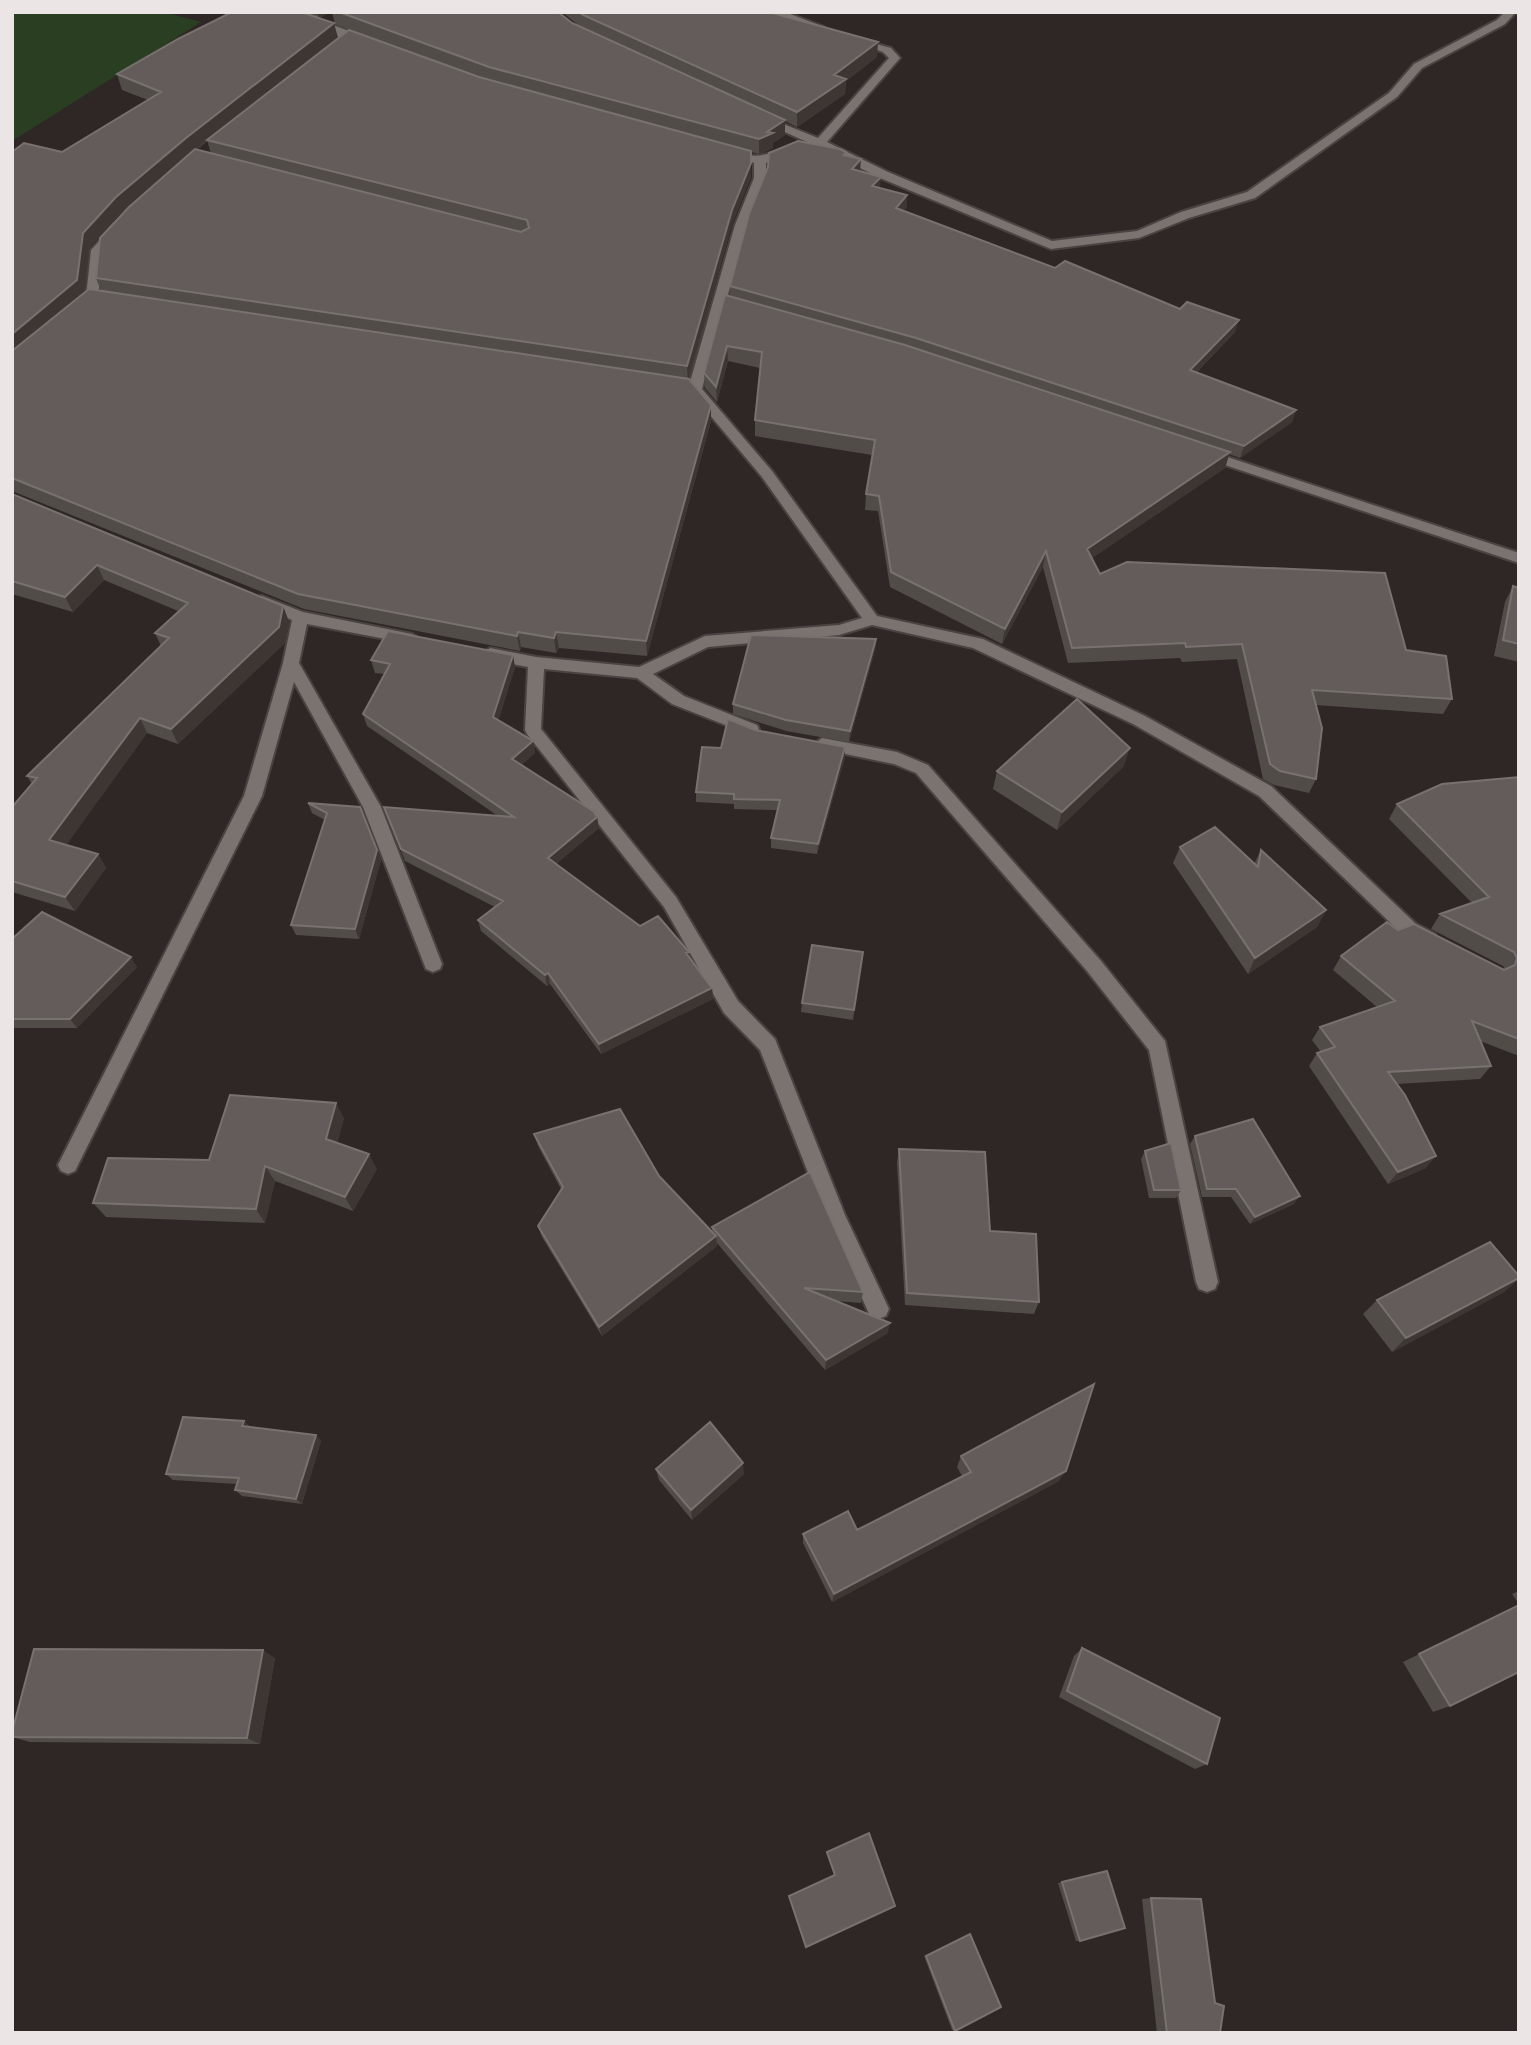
<svg xmlns="http://www.w3.org/2000/svg" width="1531" height="2045" font-family="'Times New Roman',serif">
<style>
.green{fill:#2a3f21}
.lines{fill:none;stroke-linecap:round;stroke-linejoin:round}
.minor-casing{stroke:#494342;stroke-width:4}
.minor{fill:#7b7370;fill-rule:evenodd}
.wall{fill:#524c49;fill-rule:evenodd}
.shaded-wall{fill:#3d3633}
.building{fill:#635c5a;stroke:#78726f;stroke-width:2}
</style>
<rect width="100%" height="100%" fill="#2e2725"/>
<path class="green" d="M 12,12 L 164,12 L 201,22 L 12,141 Z"/>
<g class="lines">
<g class="minor-casing">
<path id="minor" d="M 268,12 C 294,12 353,28 373,44 L 364,46 Z
M 769,12 L 785,12 L 824,27 L 815,29 Z
M 1505,12 L 1516,12 L 1505,24 L 1422,68 L 1397,97 L 1255,198 L 1189,218 L 1139,238 L 1051,249 L 880,178 L 818,147 L 793,151 L 766,163 L 766,178 L 747,225 L 702,389 L 772,471 L 877,616 L 983,639 L 1145,716 L 1271,786 L 1416,924 L 1435,934 L 1437,939 L 1435,944 L 1428,946 L 1402,934 L 1259,796 L 1133,724 L 973,648 L 872,625 L 839,635 L 708,647 L 653,674 L 684,696 L 757,725 L 759,729 L 751,735 L 672,704 L 637,678 L 544,669 L 541,729 L 676,897 L 738,1001 L 775,1039 L 845,1215 L 889,1309 L 886,1316 L 878,1319 L 870,1316 L 825,1216 L 760,1050 L 724,1013 L 664,907 L 527,734 L 525,730 L 528,667 L 490,660 L 482,654 L 490,648 L 536,657 L 639,667 L 705,636 L 839,625 L 862,618 L 762,477 L 688,389 L 735,225 L 754,178 L 754,163 L 742,158 L 748,155 C 766,159 788,145 807,142 L 756,119 L 766,117 L 818,138 L 889,58 L 883,52 L 850,41 L 850,37 L 891,48 L 900,58 L 827,142 L 888,172 L 1052,241 L 1137,231 L 1181,212 L 1247,192 L 1389,93 L 1414,64 L 1497,20 Z
M 116,226 L 122,230 L 103,251 L 98,298 L 85,312 L 75,312 L 74,309 L 86,297 L 91,250 L 112,227 Z
M 1203,449 L 1519,553 L 1519,563 L 1198,456 L 1196,453 Z
M 262,596 L 303,612 L 412,634 L 420,639 L 412,644 L 307,624 L 299,663 L 381,807 L 442,964 L 440,969 L 433,972 L 426,969 L 363,807 L 294,682 L 262,796 L 75,1171 L 68,1174 L 61,1171 L 58,1165 L 61,1159 L 244,796 L 283,663 L 292,620 L 257,605 L 254,601 L 257,597 Z
M 822,738 L 897,752 L 928,765 L 1101,961 L 1165,1041 L 1218,1282 L 1215,1289 L 1207,1292 L 1199,1289 L 1196,1282 L 1149,1050 L 1087,971 L 916,773 L 894,764 L 816,748 L 814,744 Z"/>
</g>
<use href="#minor" class="minor"/>
</g>
<path class="wall" d="M 228,12 L 331,12 L 319,18 L 338,38 L 196,150 L 211,154 L 207,140 L 373,39 L 335,24 L 332,12 L 558,12 L 572,23 L 582,28 L 562,12 L 769,12 L 877,57 L 846,81 L 845,94 L 797,127 L 785,121 L 785,135 L 773,143 L 773,148 L 759,154 L 751,152 L 751,177 L 732,224 L 689,379 L 711,405 L 711,421 L 647,656 L 559,648 L 556,653 L 521,647 L 520,651 L 304,609 L 12,491 L 12,152 L 62,152 L 148,100 L 122,90 L 117,74 L 228,14 ZM 177,165 L 96,278 L 101,291 L 84,294 L 89,248 L 122,212 Z
M 846,152 L 846,155 L 860,171 L 880,188 L 907,195 L 907,207 L 903,211 L 1055,268 L 1180,309 L 1235,332 L 1196,373 L 1296,410 L 1292,422 L 1240,458 L 1229,454 L 1225,468 L 1092,558 L 1100,574 L 1406,650 L 1452,699 L 1443,714 L 1316,705 L 1316,779 L 1309,793 L 1274,785 L 1263,779 L 1237,659 L 1182,662 L 1180,658 L 1068,663 L 1043,567 L 1002,644 L 890,587 L 878,511 L 865,510 L 866,494 L 872,455 L 755,436 L 755,420 L 760,368 L 728,361 L 717,402 L 705,388 L 704,373 L 730,296 L 730,286 Z
M 12,494 L 283,606 L 289,622 L 285,643 L 178,744 L 147,733 L 66,845 L 98,854 L 106,868 L 75,911 L 12,892 L 12,807 L 32,784 L 27,776 L 161,646 L 155,633 L 178,611 L 104,580 L 73,612 L 12,594 Z
M 1513,586 L 1519,588 L 1519,662 L 1494,656 L 1505,602 Z
M 876,639 L 875,650 L 849,742 L 786,731 L 733,714 L 733,704 Z
M 371,660 L 515,667 L 498,721 L 533,741 L 535,753 L 521,765 L 597,817 L 599,828 L 556,864 L 640,926 L 689,957 L 712,988 L 713,999 L 601,1054 L 550,984 L 547,986 L 481,931 L 478,920 L 495,907 L 405,861 L 384,807 L 498,816 L 367,726 L 363,714 L 385,674 L 375,673 Z
M 755,730 L 845,757 L 817,854 L 771,848 L 771,838 L 777,810 L 734,809 L 734,804 L 696,802 L 696,792 L 721,748 Z
M 1124,766 L 1057,830 L 993,789 L 997,771 Z
M 1519,777 L 1519,1056 L 1480,1041 L 1491,1066 L 1480,1079 L 1397,1084 L 1426,1168 L 1388,1184 L 1309,1066 L 1317,1053 L 1321,1052 L 1312,1040 L 1320,1027 L 1377,1007 L 1333,970 L 1341,956 L 1398,930 L 1505,969 L 1503,966 L 1431,929 L 1440,914 L 1472,903 L 1389,819 L 1397,804 Z
M 308,803 L 360,807 L 381,860 L 359,939 L 296,935 L 291,925 L 325,820 L 312,813 Z
M 1180,847 L 1254,864 L 1261,850 L 1326,910 L 1317,927 L 1248,974 L 1173,863 Z
M 12,939 L 137,967 L 77,1028 L 12,1028 Z
M 863,952 L 853,1020 L 801,1012 L 802,1003 Z
M 344,1118 L 337,1143 L 377,1169 L 353,1211 L 275,1181 L 265,1223 L 106,1217 L 93,1203 L 209,1160 Z
M 534,1134 L 659,1176 L 712,1232 L 712,1227 L 863,1292 L 861,1303 L 836,1301 L 888,1333 L 825,1370 L 717,1243 L 717,1246 L 602,1336 L 542,1237 L 538,1226 L 561,1189 L 538,1146 Z
M 1195,1136 L 1294,1204 L 1250,1224 L 1231,1197 L 1202,1197 L 1190,1144 Z
M 899,1149 L 990,1231 L 1039,1302 L 1034,1314 L 905,1305 L 897,1163 Z
M 1145,1151 L 1181,1190 L 1176,1198 L 1149,1198 L 1141,1159 Z
M 1519,1279 L 1504,1292 L 1392,1352 L 1363,1314 L 1377,1300 Z
M 244,1421 L 250,1427 L 316,1435 L 321,1441 L 302,1504 L 242,1496 L 235,1490 L 237,1484 L 173,1480 L 166,1474 Z
M 961,1456 L 1059,1481 L 832,1602 L 803,1543 L 803,1534 L 857,1530 L 962,1476 L 957,1467 Z
M 656,1469 L 744,1474 L 692,1520 L 659,1480 Z
M 1519,1591 L 1519,1604 L 1512,1594 Z
M 1519,1605 L 1519,1672 L 1450,1706 L 1433,1712 L 1403,1662 Z
M 1082,1648 L 1207,1764 L 1195,1769 L 1059,1697 L 1074,1656 Z
M 275,1658 L 260,1744 L 30,1742 L 12,1737 Z
M 827,1852 L 895,1906 L 806,1947 L 789,1897 L 834,1875 L 826,1853 Z
M 1107,1871 L 1080,1941 L 1076,1941 L 1058,1883 Z
M 1151,1898 L 1215,2003 L 1220,2033 L 1157,2033 L 1142,1899 Z
M 968,1934 L 970,1934 L 955,2031 L 952,2030 L 924,1956 Z"/>
<path class="shaded-wall" d="M 317,12 L 331,12 L 319,18 Z
M 334,23 L 338,38 L 191,153 L 122,212 L 89,248 L 84,296 L 12,355 L 12,334 L 83,233 L 116,197 L 186,138 Z
M 878,42 L 877,57 L 846,81 L 845,94 L 797,127 L 797,112 L 834,75 Z
M 785,120 L 785,135 L 773,143 L 773,148 L 759,154 L 759,139 Z
M 861,159 L 860,171 L 852,169 Z
M 751,163 L 751,177 L 732,224 L 688,381 L 687,366 L 732,210 Z
M 881,177 L 880,189 L 872,186 Z
M 907,195 L 907,207 L 895,220 L 896,208 Z
M 1239,320 L 1235,332 L 1187,382 L 1190,370 Z
M 727,346 L 728,361 L 717,402 L 716,387 Z
M 711,405 L 711,421 L 647,656 L 646,641 Z
M 1296,410 L 1292,422 L 1240,458 L 1244,446 Z
M 1230,452 L 1225,468 L 1083,564 L 1087,549 Z
M 1046,551 L 1043,567 L 1002,644 L 1005,629 Z
M 97,565 L 104,580 L 73,612 L 65,597 Z
M 283,606 L 289,622 L 285,643 L 178,744 L 171,729 Z
M 518,632 L 521,647 L 520,651 L 517,636 Z
M 556,632 L 559,648 L 556,653 L 554,638 Z
M 876,639 L 875,650 L 849,742 L 850,731 Z
M 513,655 L 515,667 L 496,729 L 493,717 Z
M 140,718 L 147,733 L 59,855 L 49,840 Z
M 533,741 L 535,753 L 515,771 L 512,759 Z
M 845,747 L 845,757 L 817,854 L 818,844 Z
M 1130,748 L 1124,766 L 1057,830 L 1062,812 Z
M 597,817 L 599,828 L 550,869 L 548,858 Z
M 377,850 L 381,860 L 359,939 L 355,929 Z
M 98,854 L 106,868 L 75,911 L 65,897 Z
M 1326,910 L 1317,927 L 1248,974 L 1255,958 Z
M 131,957 L 137,967 L 77,1028 L 70,1019 Z
M 548,973 L 550,984 L 547,986 L 545,975 Z
M 712,988 L 713,999 L 601,1054 L 599,1044 Z
M 336,1103 L 344,1118 L 334,1154 L 326,1139 Z
M 369,1154 L 377,1169 L 353,1211 L 345,1197 Z
M 1436,1156 L 1426,1168 L 1388,1184 L 1398,1172 Z
M 265,1166 L 275,1181 L 265,1223 L 256,1209 Z
M 1300,1196 L 1294,1204 L 1250,1224 L 1255,1217 Z
M 716,1236 L 717,1246 L 602,1336 L 599,1327 Z
M 1519,1279 L 1504,1292 L 1392,1352 L 1406,1338 Z
M 890,1323 L 888,1333 L 825,1370 L 826,1360 Z
M 244,1421 L 250,1427 L 242,1426 Z
M 316,1435 L 321,1441 L 302,1504 L 296,1499 Z
M 743,1463 L 744,1474 L 692,1520 L 691,1510 Z
M 1066,1471 L 1059,1481 L 832,1602 L 834,1594 Z
M 263,1650 L 275,1658 L 260,1744 L 247,1738 Z"/>
<path class="building" d="M 232,12 L 301,12 L 334,23 L 186,138 L 116,197 L 83,233 L 77,280 L 12,334 L 12,152 L 24,143 L 62,152 L 161,92 L 117,74 L 178,39 Z
M 339,12 L 558,12 L 572,23 L 785,120 L 767,132 L 773,133 L 759,139 L 489,67 Z
M 579,12 L 769,12 L 878,42 L 834,75 L 846,79 L 797,112 L 583,15 Z
M 349,30 L 479,77 L 751,151 L 751,163 L 732,210 L 687,366 L 96,278 L 100,238 L 129,207 L 195,149 L 521,232 L 529,228 L 527,220 L 207,140 Z
M 798,141 L 840,149 L 846,152 L 844,155 L 861,159 L 852,169 L 881,177 L 872,186 L 907,195 L 896,208 L 1055,268 L 1065,261 L 1180,309 L 1187,302 L 1239,320 L 1190,370 L 1296,410 L 1244,446 L 916,338 L 730,286 L 749,214 L 768,167 L 769,153 Z
M 89,289 L 689,379 L 711,405 L 646,641 L 556,632 L 554,638 L 518,632 L 517,636 L 298,594 L 12,478 L 12,351 Z
M 725,295 L 905,345 L 1230,452 L 1087,549 L 1100,574 L 1127,562 L 1385,573 L 1406,650 L 1446,656 L 1452,699 L 1312,690 L 1322,728 L 1316,779 L 1280,771 L 1270,764 L 1242,644 L 1186,647 L 1185,643 L 1072,648 L 1046,551 L 1005,629 L 891,572 L 879,496 L 866,494 L 875,440 L 755,420 L 762,352 L 727,346 L 716,387 L 704,373 Z
M 12,494 L 283,606 L 279,627 L 171,729 L 140,718 L 49,840 L 98,854 L 65,897 L 12,881 L 12,807 L 37,778 L 27,776 L 169,638 L 155,633 L 188,603 L 97,565 L 65,597 L 12,581 Z
M 1513,586 L 1519,588 L 1519,644 L 1503,640 Z
M 388,631 L 513,655 L 493,717 L 533,741 L 512,759 L 593,811 L 597,817 L 548,858 L 640,926 L 658,916 L 689,952 L 686,953 L 712,988 L 599,1044 L 548,973 L 545,975 L 478,920 L 503,901 L 401,849 L 384,807 L 514,817 L 363,714 L 390,664 L 371,660 Z
M 751,635 L 876,639 L 850,731 L 786,720 L 733,704 Z
M 1077,699 L 1130,748 L 1062,812 L 997,771 Z
M 728,719 L 755,730 L 845,747 L 818,844 L 771,838 L 780,800 L 734,799 L 734,794 L 696,792 L 702,747 L 721,748 Z
M 1519,777 L 1519,1039 L 1472,1021 L 1491,1066 L 1388,1072 L 1405,1095 L 1436,1156 L 1398,1172 L 1317,1053 L 1335,1047 L 1320,1027 L 1395,1001 L 1341,956 L 1387,922 L 1398,930 L 1414,924 L 1504,970 L 1515,965 L 1517,958 L 1514,952 L 1440,914 L 1489,897 L 1397,804 L 1442,784 Z
M 308,803 L 360,807 L 377,850 L 355,929 L 291,925 L 327,813 Z
M 1215,827 L 1258,867 L 1261,850 L 1326,910 L 1255,958 L 1180,847 Z
M 42,912 L 131,957 L 70,1019 L 12,1019 L 12,939 Z
M 812,945 L 863,952 L 854,1010 L 802,1003 Z
M 230,1095 L 336,1103 L 326,1139 L 369,1154 L 345,1197 L 265,1166 L 256,1209 L 93,1203 L 108,1158 L 209,1160 Z
M 620,1109 L 659,1176 L 716,1236 L 599,1327 L 538,1226 L 563,1187 L 534,1134 Z
M 1253,1119 L 1300,1196 L 1255,1217 L 1236,1189 L 1207,1189 L 1195,1136 Z
M 1171,1143 L 1181,1190 L 1154,1190 L 1145,1151 Z
M 899,1149 L 985,1152 L 990,1231 L 1036,1234 L 1039,1302 L 907,1293 Z
M 810,1172 L 863,1292 L 804,1288 L 890,1323 L 826,1360 L 712,1227 Z
M 1490,1242 L 1519,1276 L 1519,1278 L 1406,1338 L 1377,1300 Z
M 1094,1384 L 1066,1471 L 834,1594 L 803,1534 L 848,1511 L 857,1530 L 971,1472 L 961,1456 Z
M 183,1417 L 244,1421 L 242,1426 L 316,1435 L 296,1499 L 235,1490 L 239,1478 L 166,1474 Z
M 710,1422 L 743,1463 L 691,1510 L 656,1469 Z
M 1519,1605 L 1519,1672 L 1450,1706 L 1419,1654 Z
M 1082,1648 L 1220,1718 L 1207,1764 L 1067,1691 Z
M 34,1649 L 263,1650 L 247,1738 L 12,1737 L 12,1732 Z
M 869,1833 L 895,1906 L 806,1947 L 789,1896 L 835,1875 L 827,1852 Z
M 1107,1871 L 1125,1928 L 1080,1941 L 1062,1882 Z
M 1151,1898 L 1201,1899 L 1215,2003 L 1224,2006 L 1220,2033 L 1167,2033 Z
M 970,1934 L 1001,2007 L 955,2031 L 926,1956 Z"/>
<rect width="1531" height="2045" fill="none" stroke="#ebe6e5" stroke-width="28"/>
</svg>
